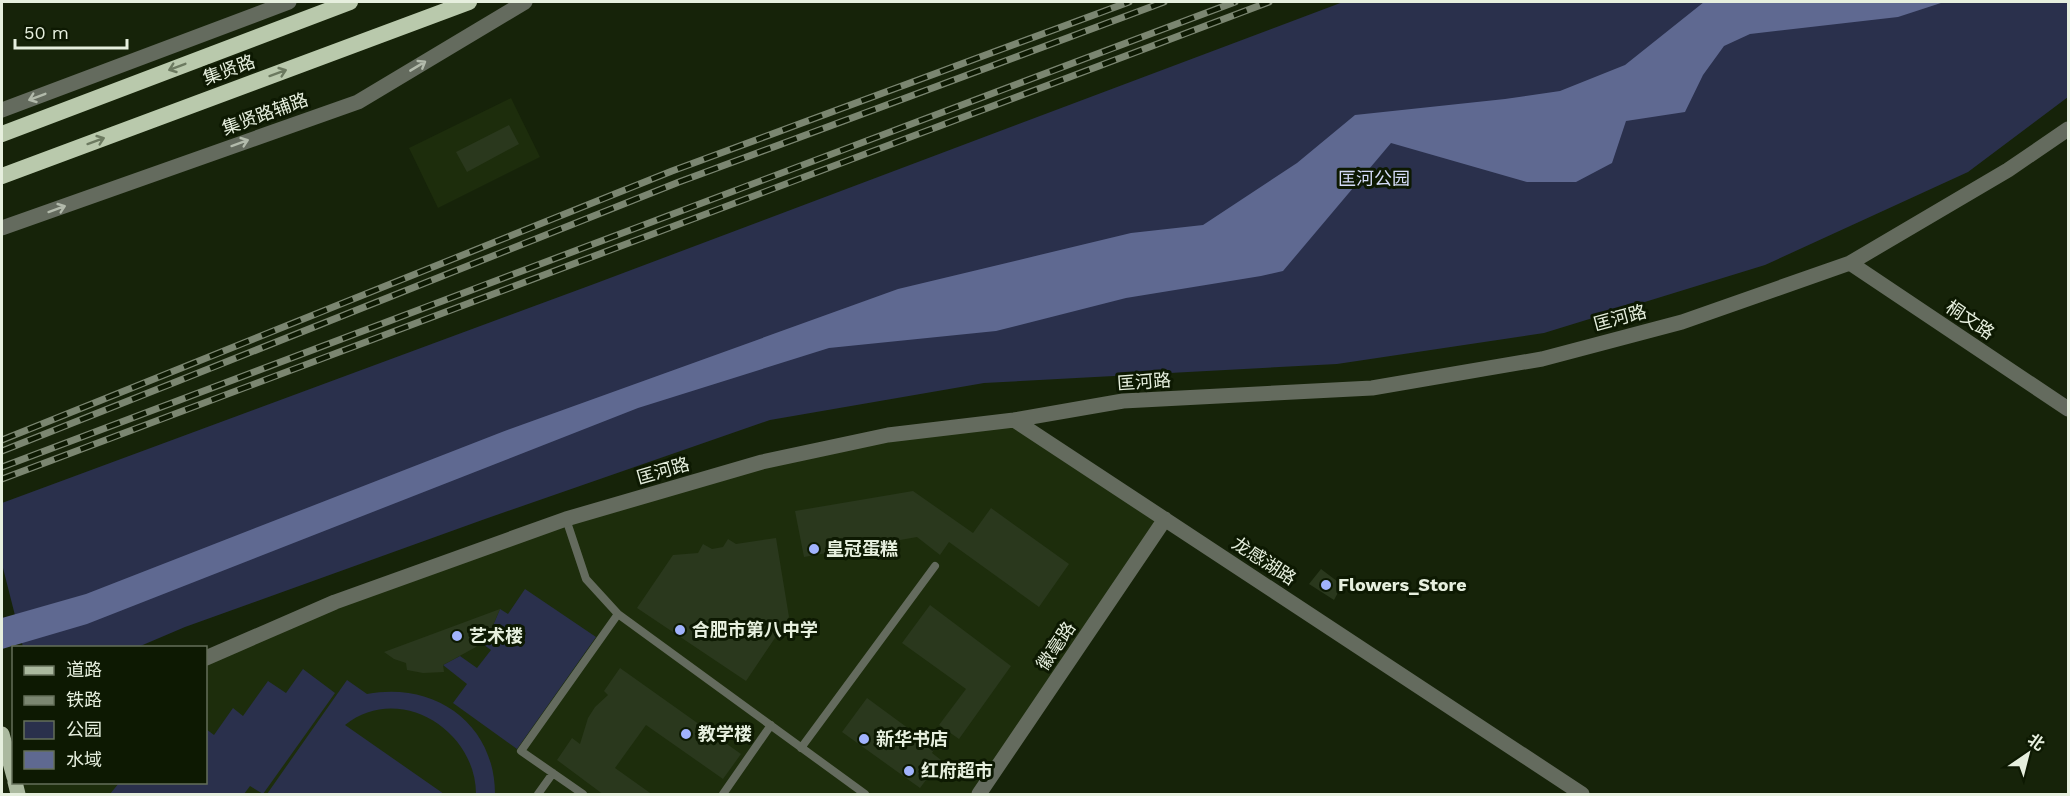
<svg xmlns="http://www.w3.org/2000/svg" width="2070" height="796" font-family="'Work Sans','Noto Sans SC',sans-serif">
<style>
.built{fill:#1d2d0c}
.green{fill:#2a304c}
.water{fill:#5f6991}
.building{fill:#2a381d}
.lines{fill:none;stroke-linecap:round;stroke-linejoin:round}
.service{stroke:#646b5e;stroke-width:8}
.tertiary{stroke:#646b5e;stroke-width:15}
.primary{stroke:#abb99f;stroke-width:15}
.trunk{stroke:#b9c9ac;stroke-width:16}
.rail-casing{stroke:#7b8671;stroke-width:7}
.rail{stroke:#0d1902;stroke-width:4.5;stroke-dasharray:14;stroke-linecap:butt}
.primary-bridge{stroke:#abb99f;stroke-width:15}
.oneway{stroke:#b2baab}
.oneway2{stroke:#6c7a60}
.poi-dot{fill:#a1b3fd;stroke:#0d1902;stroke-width:2}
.labels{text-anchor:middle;stroke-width:6;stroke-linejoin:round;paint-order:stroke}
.street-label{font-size:18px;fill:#e6efde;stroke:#0d1902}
.park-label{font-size:18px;fill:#d5dcf8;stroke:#0d1902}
.poi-label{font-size:18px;font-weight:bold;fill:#e6efde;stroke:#0d1902;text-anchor:start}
</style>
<rect width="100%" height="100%" fill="#162309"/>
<path class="built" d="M 511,98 L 540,157 L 438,208 L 409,148 Z
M 1014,420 L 1165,519 L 979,794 L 20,794 L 17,783 L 206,782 L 206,658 L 335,602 L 762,462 Z"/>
<path class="green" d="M 1343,2 L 2068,2 L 2068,97 L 1968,172 L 1765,265 L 1544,333 L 1337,364 L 984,383 L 770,420 L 485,519 L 185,627 L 138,647 L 23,647 L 2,564 L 2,503 L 594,284 Z
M 525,589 L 596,637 L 517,749 L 453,703 L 467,684 L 443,665 L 460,656 L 477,668 L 491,650 L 480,642 L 491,630 L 500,609 L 508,614 Z
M 303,669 L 335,693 L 263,794 L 250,786 L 244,794 L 110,794 L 119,783 L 206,782 L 206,729 L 214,735 L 233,708 L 243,716 L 268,681 L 286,693 Z
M 347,680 L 367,694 C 434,681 495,723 495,794 L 476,794 C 476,730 399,682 345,725 L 444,794 L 267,794 Z"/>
<path class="water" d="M 1704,2 L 1944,2 L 1898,17 L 1750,34 L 1724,46 L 1703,75 L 1685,112 L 1626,121 L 1612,163 L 1576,182 L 1527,182 L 1391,143 L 1283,271 L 1261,276 L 1126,298 L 996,331 L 829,348 L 638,408 L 87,624 L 2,649 L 2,618 L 86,594 L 502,432 L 898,289 L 1131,233 L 1203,225 L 1297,163 L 1355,115 L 1505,99 L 1560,91 L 1625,65 Z"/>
<path class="building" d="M 509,125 L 519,144 L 467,172 L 456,152 Z
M 913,491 L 973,533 L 991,508 L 1069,564 L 1039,607 L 949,542 L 940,555 L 917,537 L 804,557 L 795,511 Z
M 776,538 L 789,617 L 746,681 L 637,608 L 673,555 L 698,553 L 703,544 L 712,549 L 723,547 L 728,539 L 736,544 Z
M 1321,569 L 1342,585 L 1334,600 L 1309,584 Z
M 930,605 L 1011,666 L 959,739 L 939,725 L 966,689 L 902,643 Z
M 500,609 L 491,630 L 476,647 L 443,665 L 444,672 L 423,673 L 407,670 L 406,663 L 394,659 L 384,652 Z
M 620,668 L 741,754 L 723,779 L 646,725 L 615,768 L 653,795 L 604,795 L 557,760 L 572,738 L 580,744 L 588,718 L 595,707 L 608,695 L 604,691 Z
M 867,698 L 935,748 L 932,753 L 941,760 L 920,788 L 842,732 Z"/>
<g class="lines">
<path class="service" d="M 566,519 L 586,579 L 618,614 L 865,794
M 801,748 L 935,566
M 538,794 L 553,773
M 583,794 L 521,751 L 618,614
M 723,794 L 771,725"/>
<path class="tertiary" d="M 2,110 L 289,2
M 2,228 L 358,102 L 525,2
M 1850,263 L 2068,409
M 1014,420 L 1582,794
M 206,658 L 335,602 L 566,519 L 762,462 L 888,435 L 1014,420 L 1123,401 L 1372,388 L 1542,359 L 1682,322 L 1850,263 L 2008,170 L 2068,129
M 979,794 L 1165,519"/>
<path class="primary" d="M 15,782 L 18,794"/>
<path class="trunk" d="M 2,134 L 350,2
M 2,176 L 469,2"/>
<g class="rail-casing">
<path id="rail" d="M 2,440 L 672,171 L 1129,2
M 2,451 L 679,182 L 1164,2
M 2,467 L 1235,2
M 2,479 L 1269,2"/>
</g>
<use href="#rail" class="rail"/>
<path class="primary-bridge" d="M 2,734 L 14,777"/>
</g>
<defs><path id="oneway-shaft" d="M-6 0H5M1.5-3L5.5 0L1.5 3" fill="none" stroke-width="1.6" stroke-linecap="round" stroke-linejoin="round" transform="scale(1.5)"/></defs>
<g class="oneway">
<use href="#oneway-shaft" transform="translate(418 66) rotate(-31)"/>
<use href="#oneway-shaft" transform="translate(37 97) rotate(159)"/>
<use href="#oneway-shaft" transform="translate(240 143) rotate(-20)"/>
<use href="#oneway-shaft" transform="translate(57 209) rotate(-20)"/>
</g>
<g class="oneway2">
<use href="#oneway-shaft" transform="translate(177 67) rotate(159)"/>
<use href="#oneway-shaft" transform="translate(278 73) rotate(-20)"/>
<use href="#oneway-shaft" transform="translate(96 141) rotate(-20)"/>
</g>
<g class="poi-dot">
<circle cx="814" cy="549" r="6"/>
<circle cx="1326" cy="585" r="6"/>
<circle cx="680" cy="630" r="6"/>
<circle cx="457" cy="636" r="6"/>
<circle cx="686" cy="734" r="6"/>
<circle cx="864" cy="739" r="6"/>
<circle cx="909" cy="771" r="6"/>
</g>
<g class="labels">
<g class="street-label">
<text transform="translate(229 70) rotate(-20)" y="6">集贤路</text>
<text transform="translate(265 114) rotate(-20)" y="6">集贤路辅路</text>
<text transform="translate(1620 318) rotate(-15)" y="6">匡河路</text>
<text transform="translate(1970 320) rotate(34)" y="6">桐文路</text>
<text transform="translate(1144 382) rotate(-4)" y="6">匡河路</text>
<text transform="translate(663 471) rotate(-16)" y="6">匡河路</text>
<text transform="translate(1264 561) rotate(33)" y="6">龙感湖路</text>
<text transform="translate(1056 646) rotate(-56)" y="6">徽毫路</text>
</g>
<g class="park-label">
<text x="1374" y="185">匡河公园</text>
</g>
<g class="poi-label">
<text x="826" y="555">皇冠蛋糕</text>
<text x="1338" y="591">Flowers_Store</text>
<text x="692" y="636">合肥市第八中学</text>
<text x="469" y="642">艺术楼</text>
<text x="698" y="740">教学楼</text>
<text x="876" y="745">新华书店</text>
<text x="921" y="777">红府超市</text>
</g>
</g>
<rect width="2070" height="796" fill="none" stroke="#e6efde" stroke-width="6"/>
<rect x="12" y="646" width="195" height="138" fill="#0d1902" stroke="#646f5a" stroke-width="1.5"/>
<rect x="24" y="666" width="30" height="9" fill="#abb99f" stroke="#646f5a" stroke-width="1.5"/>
<text x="66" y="676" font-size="18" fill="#e6efde">道路</text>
<rect x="24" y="696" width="30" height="9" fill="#7b8671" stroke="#646f5a" stroke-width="1.5"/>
<text x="66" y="706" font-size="18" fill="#e6efde">铁路</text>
<rect x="24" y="721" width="30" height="18" fill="#2a304c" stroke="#646f5a" stroke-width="1.5"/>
<text x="66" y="736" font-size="18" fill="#e6efde">公园</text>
<rect x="24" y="751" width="30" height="18" fill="#5f6991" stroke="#646f5a" stroke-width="1.5"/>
<text x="66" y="766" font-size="18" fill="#e6efde">水域</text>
<g transform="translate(2028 754) rotate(35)" stroke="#0d1902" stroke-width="4.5" paint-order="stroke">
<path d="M0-4.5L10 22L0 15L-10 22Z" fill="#e6efde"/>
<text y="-9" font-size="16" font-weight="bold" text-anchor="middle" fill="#e6efde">北</text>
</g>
<path d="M15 39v9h112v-9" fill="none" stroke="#e6efde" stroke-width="3"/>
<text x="24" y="39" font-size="18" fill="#e6efde" stroke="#0d1902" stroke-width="4.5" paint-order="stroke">50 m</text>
</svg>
